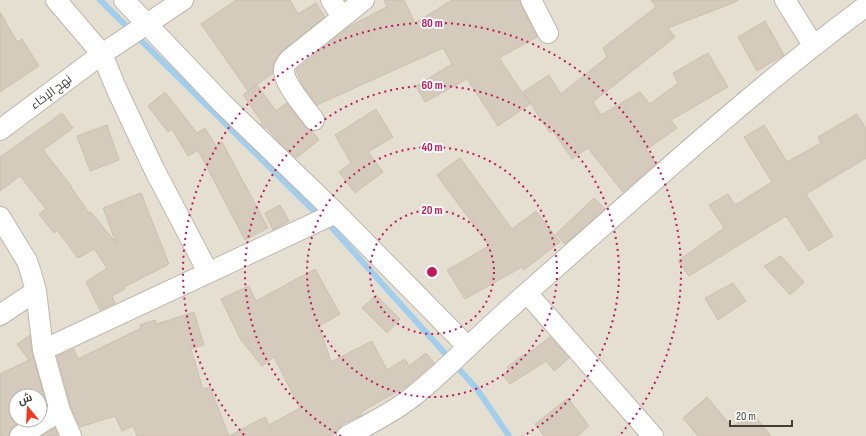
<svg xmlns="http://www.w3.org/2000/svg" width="866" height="436" font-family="'Sofia Sans Condensed',Cairo,sans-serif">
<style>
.residential{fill:#e5dfd2;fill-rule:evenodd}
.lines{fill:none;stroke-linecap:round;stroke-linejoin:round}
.stream{stroke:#a2ceec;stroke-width:6}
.building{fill:#d5cbbd;stroke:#ccc0ae}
.minor-casing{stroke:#bfb7aa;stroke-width:22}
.minor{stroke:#fff;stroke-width:20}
.ring{fill:none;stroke:#c2185b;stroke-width:2;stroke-dasharray:2 4}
.labels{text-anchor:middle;stroke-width:3.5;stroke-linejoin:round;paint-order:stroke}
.street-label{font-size:12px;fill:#433d34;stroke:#fff}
.centre{fill:#c2185b;stroke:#fff;stroke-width:2}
.ring-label{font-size:12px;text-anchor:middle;font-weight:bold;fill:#c2185b;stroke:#fff;stroke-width:3.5;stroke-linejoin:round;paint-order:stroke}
</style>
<rect width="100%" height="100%" fill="#f1ede4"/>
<path class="residential" d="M 0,0 L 866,0 L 866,436 L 0,436 ZM 16,396 L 40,396 L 40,420 L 16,420 Z"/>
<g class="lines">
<path class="stream" d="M 100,0 L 313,210
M 332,228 L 477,389 L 509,436"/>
</g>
<path class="building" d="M 236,0 L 290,0 L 298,14 L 316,3 L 325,17 L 282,51 L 274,63 L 273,73 L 248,91 L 201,24 Z
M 384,0 L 404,0 L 415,23 L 452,0 L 519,0 L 521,5 L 537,37 L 499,58 L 530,104 L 498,126 L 467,79 L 425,102 L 416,86 L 452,64 L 443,48 L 317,105 L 303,86 L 296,70 L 348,27 L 387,7 Z
M 651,0 L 737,0 L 738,1 L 668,28 L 675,37 L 593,102 L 601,115 L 640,92 L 650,104 L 678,83 L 673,73 L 708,53 L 728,87 L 671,120 L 677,128 L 646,150 L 656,163 L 623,192 L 588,148 L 572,159 L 553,131 L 550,133 L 523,92 L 549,75 L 561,94 L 607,57 L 603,48 L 656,7 Z
M 0,12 L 17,42 L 22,39 L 39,66 L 0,92 Z
M 765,21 L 784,55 L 757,71 L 738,37 Z
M 257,85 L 276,111 L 287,103 L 305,127 L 312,131 L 319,140 L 296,158 L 277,140 L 267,128 L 265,128 L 260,124 L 262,122 L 243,95 Z
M 165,92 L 197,133 L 205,128 L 216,146 L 222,142 L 268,228 L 245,240 L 198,150 L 188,156 L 172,129 L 168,132 L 148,106 Z
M 376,109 L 393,137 L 368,152 L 383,172 L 355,193 L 339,172 L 351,163 L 335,135 Z
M 62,113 L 73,128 L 43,150 L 72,187 L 71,187 L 89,213 L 91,212 L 116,243 L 103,208 L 141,193 L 169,264 L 124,287 L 125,289 L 112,296 L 115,303 L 100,310 L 86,282 L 107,268 L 94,249 L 78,258 L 57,230 L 54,233 L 39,214 L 46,209 L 20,176 L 0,191 L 0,157 Z
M 857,114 L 866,129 L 866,158 L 806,194 L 833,236 L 809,251 L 786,216 L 689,276 L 678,261 L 724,228 L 709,205 L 728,194 L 735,205 L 772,182 L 744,137 L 764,125 L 787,162 L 821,143 L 818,137 Z
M 107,125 L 119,160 L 90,171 L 77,136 Z
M 460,158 L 512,229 L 536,211 L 560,242 L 524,270 L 522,267 L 465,299 L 447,270 L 489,246 L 437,175 Z
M 594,198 L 605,209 L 565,244 L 556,234 Z
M 280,205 L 289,221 L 273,230 L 265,213 Z
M 781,256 L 804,282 L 790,295 L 764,266 Z
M 315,269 L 340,314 L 319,326 L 331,362 L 372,341 L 387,370 L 405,359 L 409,366 L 426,353 L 434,363 L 409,385 L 361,412 L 362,415 L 341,425 L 336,433 L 331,436 L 229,436 L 265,417 L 269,425 L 300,408 L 274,357 L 262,366 L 241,340 L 221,299 L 249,286 L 256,301 Z
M 733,283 L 746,301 L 718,320 L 705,298 Z
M 376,295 L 400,319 L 387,333 L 362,308 Z
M 194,312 L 204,345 L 191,349 L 203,389 L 210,387 L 229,436 L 137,436 L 133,426 L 122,431 L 115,416 L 80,427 L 71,407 L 57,356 L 74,349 L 78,359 L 141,328 L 140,325 L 155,320 L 157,324 Z
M 30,335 L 32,353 L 47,406 L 40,410 L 40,396 L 16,396 L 16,420 L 24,420 L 14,426 L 10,430 L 9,436 L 0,436 L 0,374 L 29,360 L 17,344 Z
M 550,337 L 569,358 L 554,371 L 546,361 L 510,384 L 503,375 L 509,370 L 507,367 L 523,355 L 524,357 Z
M 707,397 L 732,427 L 752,412 L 771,436 L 698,436 L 683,418 Z
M 568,398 L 589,426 L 577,436 L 544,436 L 535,424 Z
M 55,428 L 58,435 L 53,436 L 42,436 Z"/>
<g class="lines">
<g class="minor-casing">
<path id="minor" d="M 56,0 L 102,54 L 116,88 L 154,169 L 208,272
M 124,0 L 222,103 L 336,213 L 468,347
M 331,0 L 342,17
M 531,0 L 548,33
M 785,0 L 813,45
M 314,120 C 307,110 283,83 284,70 C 284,66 287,62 290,59 L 364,0
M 0,130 L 102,54 L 183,0
M 0,217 L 27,261 L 31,273 L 36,291 L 43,350 L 60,411 L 71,436
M 527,293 L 653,436
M 0,315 L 36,291
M 43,350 L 336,213
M 20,436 L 60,411
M 347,436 C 369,424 392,413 411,398 C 432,382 450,364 469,346 C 491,325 514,304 537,284 C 645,189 751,91 866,6"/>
</g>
<use href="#minor" class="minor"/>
</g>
<g class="ring">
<circle cx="432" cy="272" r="62"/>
<circle cx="432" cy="272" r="125"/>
<path d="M341 436A187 187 0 1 1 523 436"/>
<path d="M244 435A249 249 0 1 1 620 435"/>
</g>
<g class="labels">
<g class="street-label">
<text transform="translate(51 92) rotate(-37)" y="4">نهج الإخاء</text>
</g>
</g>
<circle cx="432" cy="272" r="6" class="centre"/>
<g class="ring-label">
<text x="432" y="27">80 m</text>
<text x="432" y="89">60 m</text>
<text x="432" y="151">40 m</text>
<text x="432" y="214">20 m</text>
</g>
<g transform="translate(28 408) rotate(342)"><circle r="19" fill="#ffffff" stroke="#b4b1ae"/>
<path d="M0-3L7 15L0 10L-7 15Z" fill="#ef3b1d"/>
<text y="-6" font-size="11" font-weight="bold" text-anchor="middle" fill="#433d34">ش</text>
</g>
<path d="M730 420v6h62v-6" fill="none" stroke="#433d34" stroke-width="2"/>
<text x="736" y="420" font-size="12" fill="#433d34" stroke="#ffffff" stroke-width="3" paint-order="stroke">20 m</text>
</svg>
